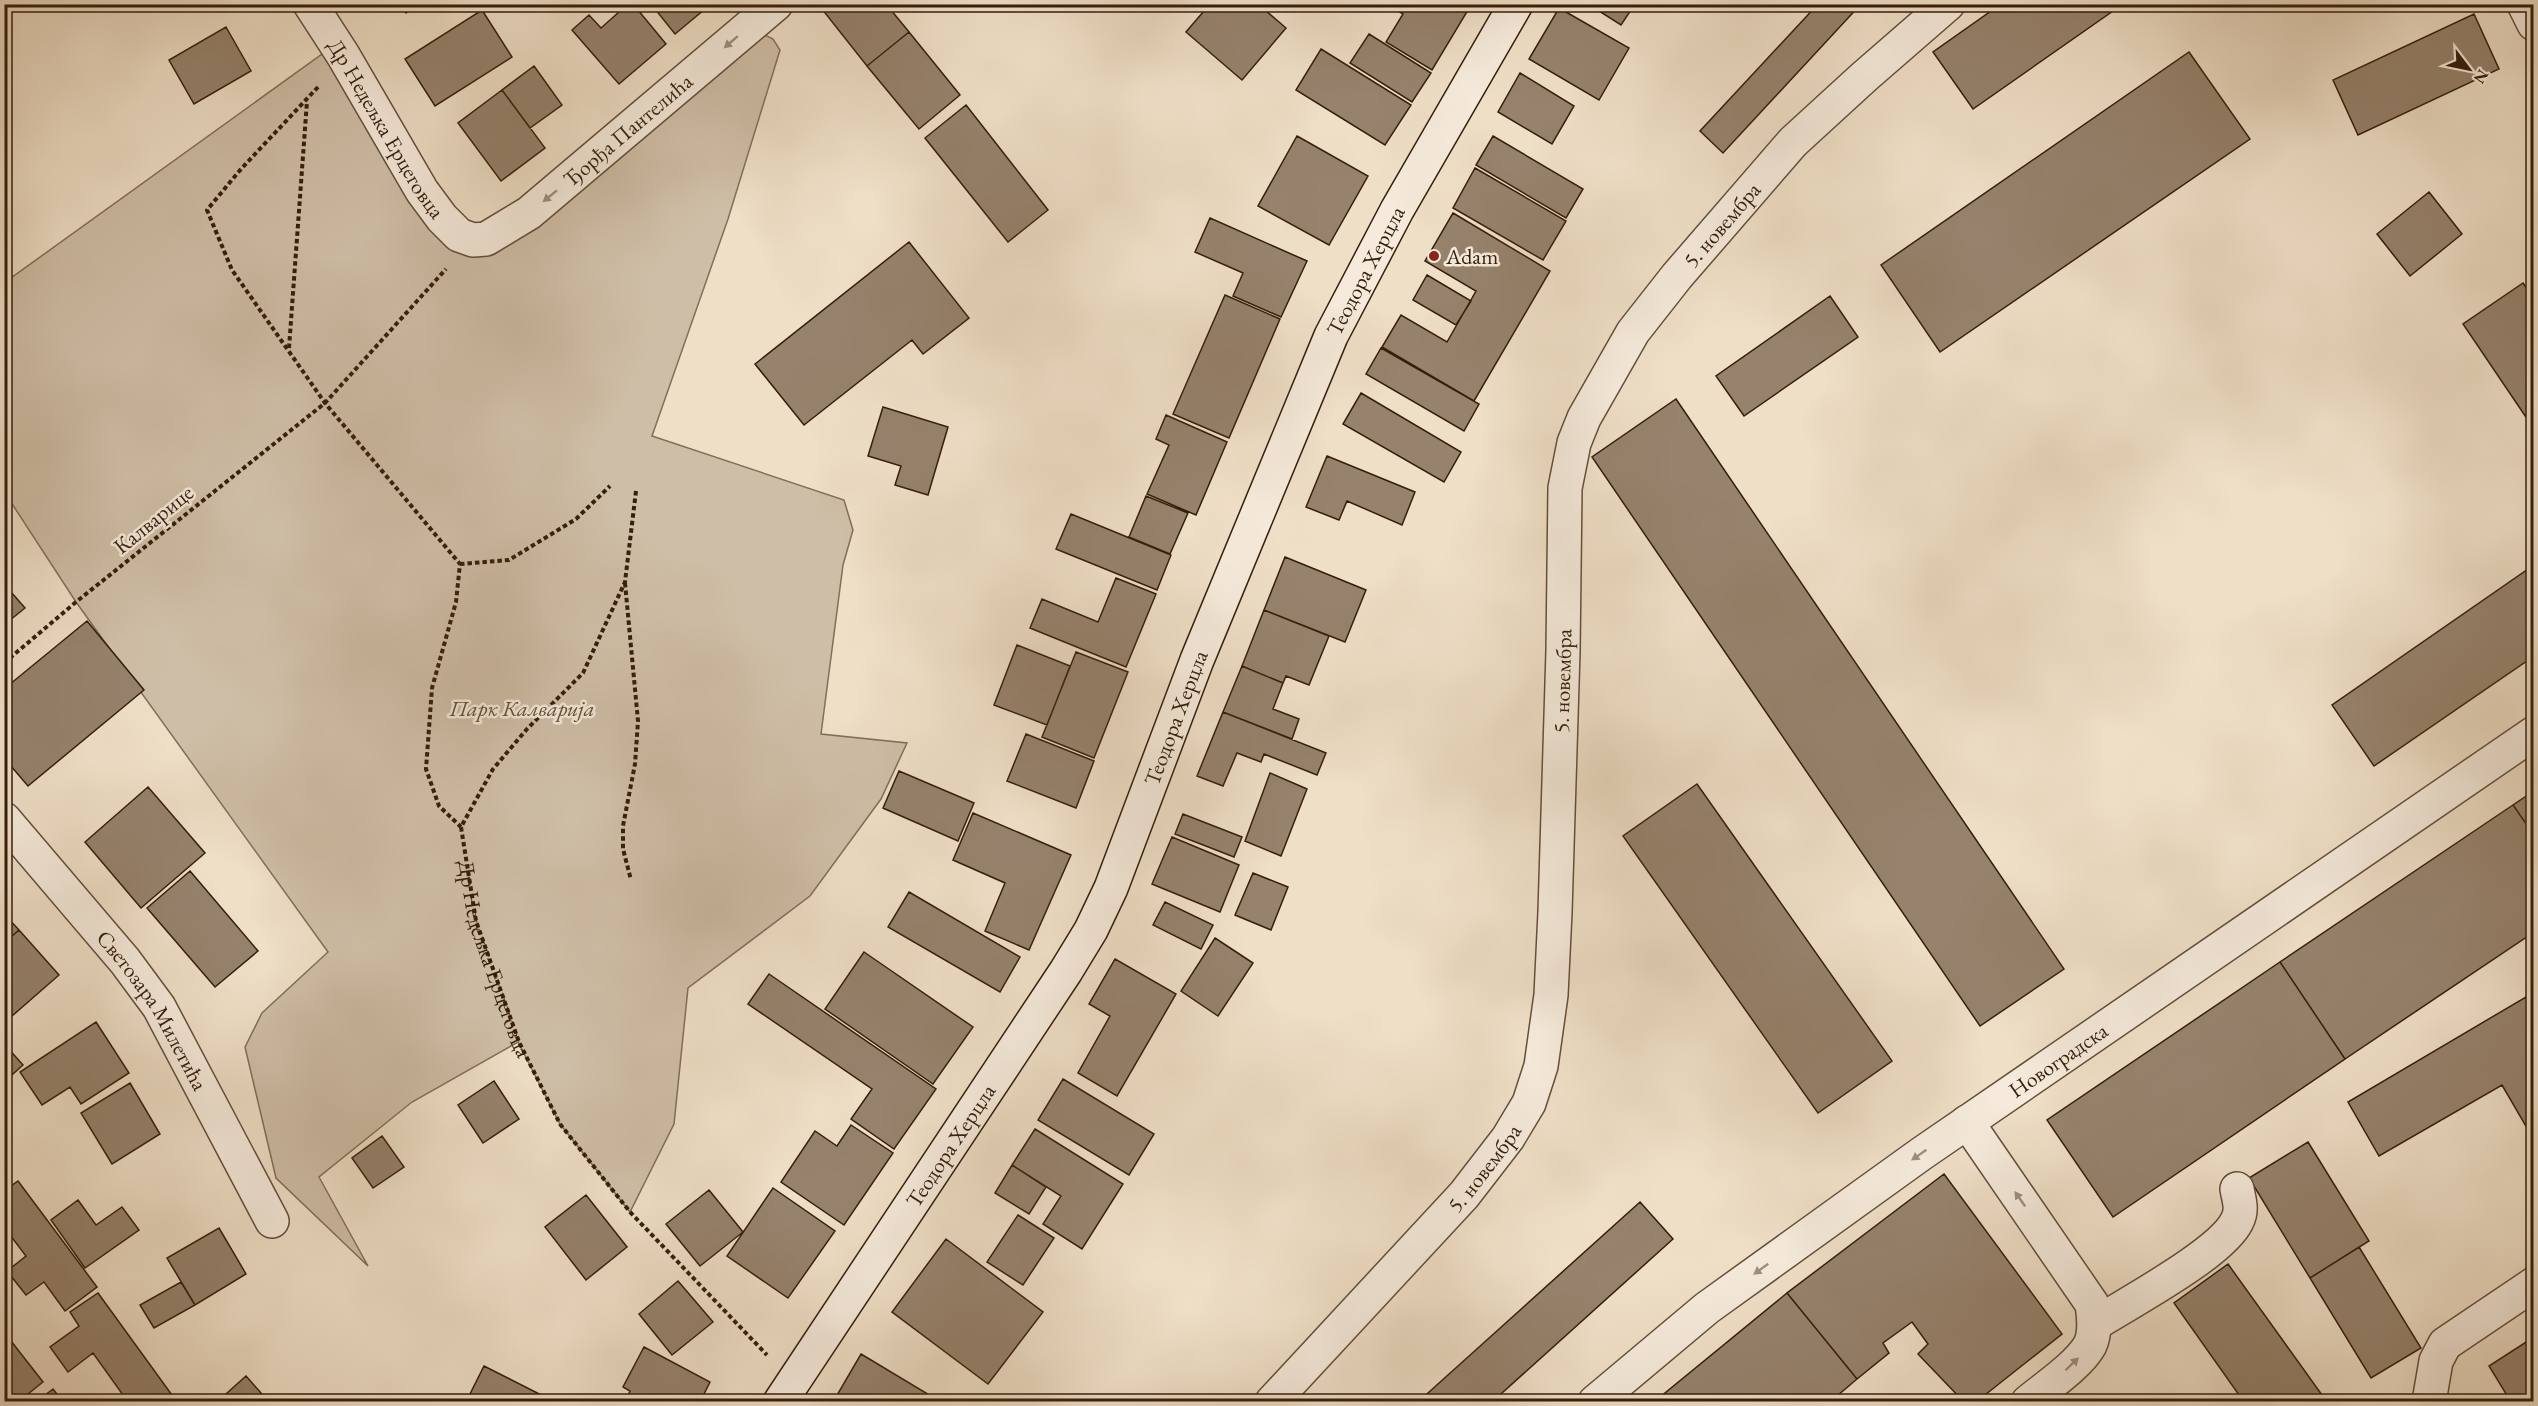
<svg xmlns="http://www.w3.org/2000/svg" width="2538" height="1406" font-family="'EB Garamond',serif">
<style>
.green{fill:#cfbea7;stroke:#826e5a;stroke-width:1.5}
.building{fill:#96826d;stroke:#351e0c;stroke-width:1.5}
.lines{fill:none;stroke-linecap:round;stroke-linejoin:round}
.street-casing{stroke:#644e3b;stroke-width:36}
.secondary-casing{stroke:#351e0c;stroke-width:36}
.path{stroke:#351e0c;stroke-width:4;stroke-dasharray:4.5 3;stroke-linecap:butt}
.street{stroke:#f5eadb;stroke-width:33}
.secondary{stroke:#f5eadb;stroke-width:33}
.oneway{fill:#9f8e7e}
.poi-dot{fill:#8f2418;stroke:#f5eadb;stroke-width:2}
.labels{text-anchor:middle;stroke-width:5;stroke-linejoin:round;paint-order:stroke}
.street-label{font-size:22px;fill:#351e0c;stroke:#f5eadb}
.poi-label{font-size:22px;fill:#351e0c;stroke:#f5eadb;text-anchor:start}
.park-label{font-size:22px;font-style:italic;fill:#634e3a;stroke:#f5eadb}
</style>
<rect width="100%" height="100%" fill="#efdfc7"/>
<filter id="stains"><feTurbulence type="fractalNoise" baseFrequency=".00333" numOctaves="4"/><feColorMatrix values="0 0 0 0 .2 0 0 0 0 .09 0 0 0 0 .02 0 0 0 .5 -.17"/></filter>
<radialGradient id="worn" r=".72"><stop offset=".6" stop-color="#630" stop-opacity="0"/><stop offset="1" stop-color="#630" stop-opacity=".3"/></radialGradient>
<path class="green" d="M 749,27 L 773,39 L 780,50 L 728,219 L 652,436 L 844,500 L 853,530 L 843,565 L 821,734 L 907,743 L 881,799 L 810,896 L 688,988 L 674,1124 L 630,1212 L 560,1124 L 518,1042 L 412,1102 L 319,1177 L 368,1266 L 276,1178 L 245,1047 L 262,1013 L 328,952 L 76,602 L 5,493 L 4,283 L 336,44 L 473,240 Z"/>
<path class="building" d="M 400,4 L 418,4 L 406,13 Z
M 628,4 L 633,4 L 666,44 L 619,84 L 572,30 L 589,15 L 601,28 Z
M 651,4 L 711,4 L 675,34 Z
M 818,4 L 886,4 L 909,32 L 867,66 Z
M 1210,4 L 1258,4 L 1286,28 L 1242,80 L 1186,32 Z
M 1387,4 L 1459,4 L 1468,10 L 1432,70 L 1386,42 L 1403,14 Z
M 1588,4 L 1635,4 L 1621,25 Z
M 1818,4 L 1861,4 L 1723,153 L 1700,131 Z
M 2001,4 L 2123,4 L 1973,109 L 1933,52 Z
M 1559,8 L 1629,48 L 1599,100 L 1529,59 Z
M 482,10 L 512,57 L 435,106 L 405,59 Z
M 2474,14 L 2499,69 L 2358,135 L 2333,80 Z
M 226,27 L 251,71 L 194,104 L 169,60 Z
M 909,32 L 960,95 L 919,129 L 867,66 Z
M 1369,34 L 1431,73 L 1412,102 L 1350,63 Z
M 1321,49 L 1411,105 L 1385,145 L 1296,90 Z
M 2189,52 L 2250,139 L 1940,352 L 1881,265 Z
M 534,66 L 562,105 L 530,128 L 502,90 Z
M 1520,73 L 1574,106 L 1552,144 L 1498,112 Z
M 502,90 L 545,148 L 501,181 L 458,123 Z
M 966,105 L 1048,210 L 1008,242 L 925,138 Z
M 1297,136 L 1368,176 L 1329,245 L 1258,206 Z
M 1493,136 L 1583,189 L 1566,218 L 1476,165 Z
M 1475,168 L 1566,221 L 1543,260 L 1453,208 Z
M 2429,192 L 2462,234 L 2410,276 L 2377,234 Z
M 1453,213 L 1550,271 L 1474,401 L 1382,347 L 1401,315 L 1447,342 L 1476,291 L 1425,261 Z
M 1210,218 L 1307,261 L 1281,317 L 1233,296 L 1243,273 L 1195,252 Z
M 909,242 L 969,318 L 923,354 L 912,340 L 804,425 L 755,364 Z
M 1427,275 L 1471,301 L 1456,325 L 1413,300 Z
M 2523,283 L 2534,299 L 2534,429 L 2463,324 Z
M 1225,295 L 1280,319 L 1229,438 L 1173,414 Z
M 1830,296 L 1858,337 L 1744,416 L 1716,376 Z
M 1381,348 L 1479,404 L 1464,431 L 1366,374 Z
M 1361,393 L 1461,452 L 1444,482 L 1343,424 Z
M 1676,399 L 2064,969 L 1980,1026 L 1592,457 Z
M 883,407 L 948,427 L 928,495 L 895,485 L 901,466 L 868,456 Z
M 1166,415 L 1227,442 L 1196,515 L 1147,494 L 1169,445 L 1156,439 Z
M 1327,456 L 1415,492 L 1402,525 L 1347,501 L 1339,520 L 1306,507 Z
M 1146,496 L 1188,513 L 1170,554 L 1129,537 Z
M 1071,514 L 1171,555 L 1157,590 L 1056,549 Z
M 1285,557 L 1366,590 L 1345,642 L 1264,610 Z
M 2534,565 L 2534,656 L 2374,766 L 2332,705 Z
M 1116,578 L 1156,594 L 1126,667 L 1030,628 L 1042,599 L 1098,622 Z
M 4,584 L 25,608 L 4,625 Z
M 1264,610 L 1329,636 L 1309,685 L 1286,676 L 1283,683 L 1242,666 Z
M 87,621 L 144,690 L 28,786 L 4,758 L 4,689 Z
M 1017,645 L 1070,666 L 1047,725 L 994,705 Z
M 1076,652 L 1128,672 L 1094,758 L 1042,737 Z
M 1242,666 L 1283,683 L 1273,709 L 1299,719 L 1292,739 L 1223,712 Z
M 1223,712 L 1326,753 L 1317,775 L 1264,754 L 1261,762 L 1237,753 L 1223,786 L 1197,776 Z
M 1026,734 L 1094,761 L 1076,808 L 1007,781 Z
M 899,771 L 974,803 L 958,841 L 883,808 Z
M 1270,773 L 1307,789 L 1281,856 L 1245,841 Z
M 1697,784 L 1892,1061 L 1818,1113 L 1623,836 Z
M 148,787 L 205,853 L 141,908 L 85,842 Z
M 2534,791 L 2534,835 L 2513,805 Z
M 2513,805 L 2534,835 L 2534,932 L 2345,1059 L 2280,962 Z
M 973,813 L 1071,855 L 1029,950 L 985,931 L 1005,883 L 953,860 Z
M 1183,814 L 1242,837 L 1234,857 L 1175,834 Z
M 1172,837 L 1239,865 L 1220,912 L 1152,884 Z
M 190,871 L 258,951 L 215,987 L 147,908 Z
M 1253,873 L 1288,887 L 1271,930 L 1235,915 Z
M 909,892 L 1020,957 L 1000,992 L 888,927 Z
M 1165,902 L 1213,925 L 1201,949 L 1153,925 Z
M 4,914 L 19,930 L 4,943 Z
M 19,930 L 59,975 L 4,1023 L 4,943 Z
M 1215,938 L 1253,963 L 1218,1016 L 1181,991 Z
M 864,952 L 973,1027 L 933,1084 L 825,1009 Z
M 1115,959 L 1176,994 L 1117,1096 L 1078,1073 L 1110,1016 L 1089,1004 Z
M 2280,962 L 2345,1059 L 2113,1217 L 2047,1120 Z
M 769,974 L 936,1089 L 894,1149 L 851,1119 L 872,1089 L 748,1004 Z
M 2526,997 L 2534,1010 L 2534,1140 L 2502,1085 L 2379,1156 L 2348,1102 Z
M 96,1022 L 129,1073 L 81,1104 L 70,1087 L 42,1105 L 20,1072 Z
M 6,1046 L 23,1065 L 4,1082 L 4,1047 Z
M 1063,1079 L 1154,1134 L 1129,1175 L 1038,1120 Z
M 494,1081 L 519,1119 L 483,1143 L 458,1105 Z
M 130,1083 L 160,1134 L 112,1164 L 81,1113 Z
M 851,1125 L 893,1153 L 844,1225 L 781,1182 L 815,1131 L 837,1146 Z
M 1035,1129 L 1123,1184 L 1082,1249 L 1043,1224 L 1061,1196 L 1012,1165 Z
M 382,1136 L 404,1167 L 373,1188 L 352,1158 Z
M 2308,1142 L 2369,1241 L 2310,1278 L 2249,1178 Z
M 1012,1165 L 1046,1187 L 1029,1214 L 995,1193 Z
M 1944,1174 L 2062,1334 L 1976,1402 L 1964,1402 L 1918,1354 L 1928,1344 L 1912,1322 L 1883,1343 L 1889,1353 L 1857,1379 L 1787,1293 Z
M 18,1181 L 97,1287 L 65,1311 L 44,1282 L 26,1295 L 7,1271 L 26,1256 L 4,1227 L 4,1191 Z
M 773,1188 L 835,1231 L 788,1298 L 727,1256 Z
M 709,1190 L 743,1232 L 700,1266 L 666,1224 Z
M 586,1195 L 627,1247 L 586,1280 L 545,1227 Z
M 78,1200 L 96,1225 L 122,1207 L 139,1230 L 85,1268 L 51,1220 Z
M 1640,1202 L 1673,1239 L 1492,1402 L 1418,1402 Z
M 1018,1215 L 1054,1238 L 1023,1285 L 987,1262 Z
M 219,1228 L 246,1274 L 195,1305 L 167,1258 Z
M 946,1239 L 1043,1312 L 988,1384 L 892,1312 Z
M 2359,1247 L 2421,1348 L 2371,1378 L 2310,1278 Z
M 2228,1264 L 2327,1402 L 2244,1402 L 2174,1303 Z
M 678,1281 L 713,1322 L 672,1355 L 639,1314 Z
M 181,1282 L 195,1305 L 154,1328 L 140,1305 Z
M 98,1293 L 177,1402 L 128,1402 L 93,1353 L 68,1372 L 50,1347 L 79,1326 L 70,1312 Z
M 1787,1293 L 1857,1379 L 1830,1402 L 1654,1402 Z
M 4,1332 L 43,1382 L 18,1402 L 4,1402 Z
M 2534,1337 L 2534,1402 L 2511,1402 L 2489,1366 Z
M 644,1347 L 710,1382 L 700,1402 L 625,1402 L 630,1391 L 623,1387 Z
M 861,1354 L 941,1402 L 833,1402 Z
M 484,1366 L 555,1402 L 466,1402 Z
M 246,1376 L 269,1402 L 217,1402 Z
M 53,1389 L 63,1402 L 36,1402 Z"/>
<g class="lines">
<g class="street-casing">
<g id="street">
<path id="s2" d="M 310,4 L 343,55 L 422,191 L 442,218 L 459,235 L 473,240 L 486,239 L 529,213 L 776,4"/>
<path d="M 2524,4 L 2534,24"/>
<path id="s3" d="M 4,819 L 125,961 L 159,1007 L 272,1221"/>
<path d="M 1967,1122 L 2092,1304 C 2094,1317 2096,1332 2090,1345 C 2079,1365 2046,1387 2028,1402"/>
<path d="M 2095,1324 C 2128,1303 2222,1253 2237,1221 C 2243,1210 2239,1200 2237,1189"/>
<path id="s4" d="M 1272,1402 L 1464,1195 L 1508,1138 L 1529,1103 L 1541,1066 L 1551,995 L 1555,912 L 1563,651 L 1565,488 L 1574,443 L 1584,418 L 1633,332 L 1677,276 L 1793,142 L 1864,77 L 1948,4"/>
<path id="s5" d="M 1595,1402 L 1707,1308 L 1921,1154 L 2534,733"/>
<path d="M 2429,1402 L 2436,1361 L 2445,1344 L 2534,1284"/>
</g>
</g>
<g class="secondary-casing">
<g id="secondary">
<path id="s6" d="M 780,1402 L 1066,971 L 1091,930 L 1111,888 L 1197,660 L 1331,336 L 1397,210 L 1516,4"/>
</g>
</g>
<g class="path">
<path d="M 318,87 L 241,169 L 207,210 L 232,270 L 325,403 L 460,564 L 456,602 L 432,688 L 426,769 L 439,806 L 461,827"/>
<path d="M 289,348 L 307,101"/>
<path id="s1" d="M 636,491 L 625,582 L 583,673 L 527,729 L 493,769 L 461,827 L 476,921 L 519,1042 L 560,1124 L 630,1212 L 767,1355"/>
<path d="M 460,564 L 509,560 L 576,519 L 610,486"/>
<path d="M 625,583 L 638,721 L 635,764 L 623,826 L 623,849 L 631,880"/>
<path d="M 4,663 L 76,602 L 325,403 L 446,269"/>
</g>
<use href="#street" class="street"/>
<use href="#secondary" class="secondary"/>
</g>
<defs><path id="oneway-solid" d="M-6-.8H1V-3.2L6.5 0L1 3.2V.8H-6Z" transform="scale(1.5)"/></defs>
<g class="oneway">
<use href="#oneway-solid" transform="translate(731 42) rotate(139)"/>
<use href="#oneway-solid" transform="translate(550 196) rotate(141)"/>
<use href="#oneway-solid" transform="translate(1919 1155) rotate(145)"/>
<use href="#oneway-solid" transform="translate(2020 1199) rotate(-125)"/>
<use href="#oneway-solid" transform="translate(1761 1269) rotate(144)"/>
<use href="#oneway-solid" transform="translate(2072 1364) rotate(-44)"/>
</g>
<circle class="poi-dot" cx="1434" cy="256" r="6"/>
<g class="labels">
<g class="street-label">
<text dy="8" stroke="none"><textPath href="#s2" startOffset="146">Др Недељка Ерцеговца</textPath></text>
<text dy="8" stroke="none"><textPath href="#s2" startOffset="483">Ђорђа Пантелића</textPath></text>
<text dy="8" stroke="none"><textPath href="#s4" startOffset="1324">5. новембра</textPath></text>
<text dy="8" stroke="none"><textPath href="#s6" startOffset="1280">Теодора Херцла</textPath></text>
<text transform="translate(153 519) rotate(-39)" y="8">Калварице</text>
<text dy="8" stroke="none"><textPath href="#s4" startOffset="820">5. новембра</textPath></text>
<text dy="8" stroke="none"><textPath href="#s6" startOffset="794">Теодора Херцла</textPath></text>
<text dy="8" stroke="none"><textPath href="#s1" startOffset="526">Др Недељка Ерцеговца</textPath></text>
<text dy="8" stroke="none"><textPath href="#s3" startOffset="243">Светозара Милетића</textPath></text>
<text dy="8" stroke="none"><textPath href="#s5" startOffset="576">Новоградска</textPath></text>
<text dy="8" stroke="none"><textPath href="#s6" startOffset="308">Теодора Херцла</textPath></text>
<text dy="8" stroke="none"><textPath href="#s4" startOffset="316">5. новембра</textPath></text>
</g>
<g class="poi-label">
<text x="1446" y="264">Adam</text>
</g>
<g class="park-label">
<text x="522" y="716">Парк Калварија</text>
</g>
</g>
<rect width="2538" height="1406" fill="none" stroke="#efdfc7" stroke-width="24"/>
<rect x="6" y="6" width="2526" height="1394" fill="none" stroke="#351e0c" stroke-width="3"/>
<rect x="12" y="12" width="2514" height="1382" fill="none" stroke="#351e0c" stroke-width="1.5"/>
<g transform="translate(2469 69) rotate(122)" stroke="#f5eadb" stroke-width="4.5" paint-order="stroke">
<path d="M0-4.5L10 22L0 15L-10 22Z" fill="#351e0c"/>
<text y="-9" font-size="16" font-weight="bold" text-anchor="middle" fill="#351e0c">N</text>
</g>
<rect width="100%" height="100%" filter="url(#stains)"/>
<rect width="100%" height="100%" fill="url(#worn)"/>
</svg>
